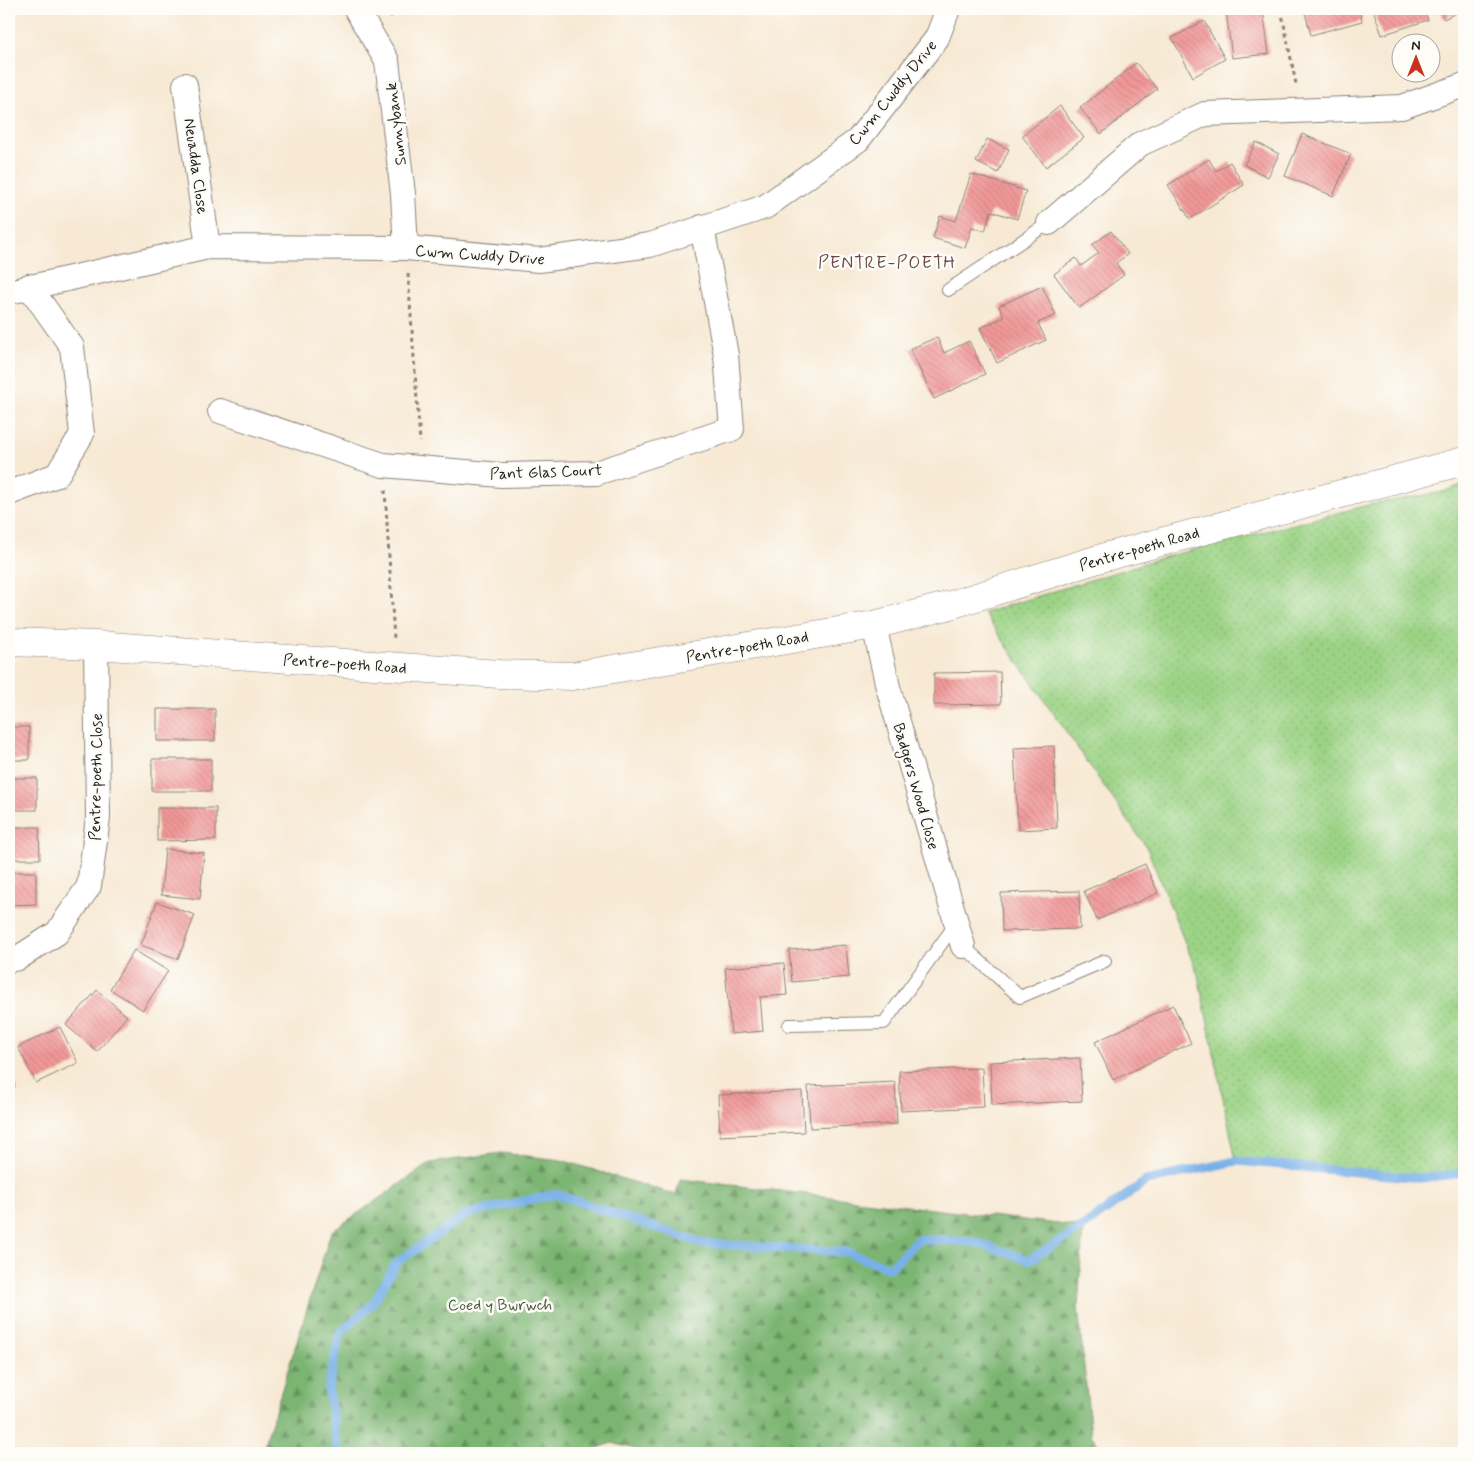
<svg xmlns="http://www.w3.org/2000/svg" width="1473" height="1462" font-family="Mynerve,sans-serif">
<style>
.grass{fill:url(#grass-dots);stroke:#5c7850}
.forest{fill:url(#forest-firs);stroke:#4c6847}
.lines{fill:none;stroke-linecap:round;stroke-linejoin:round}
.stream{stroke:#79b0e8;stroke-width:9}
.building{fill:url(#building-back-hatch)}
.lane-casing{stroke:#8a8278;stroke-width:14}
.street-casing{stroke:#8a8278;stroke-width:26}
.secondary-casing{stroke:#8a8278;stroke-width:29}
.path{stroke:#8a8278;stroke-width:3;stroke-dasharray:4 4;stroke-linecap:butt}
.lane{stroke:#fff;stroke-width:12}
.street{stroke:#fff;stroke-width:24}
.secondary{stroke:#fff;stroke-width:28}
.labels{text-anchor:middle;stroke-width:5;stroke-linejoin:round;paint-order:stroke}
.street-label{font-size:16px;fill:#1c1c1c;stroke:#fdfcf7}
.park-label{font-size:16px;fill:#485c41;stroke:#fdfcf7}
.neighbourhood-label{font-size:18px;letter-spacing:1px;fill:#674747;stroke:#fdfcf7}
</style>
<defs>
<pattern id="grass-dots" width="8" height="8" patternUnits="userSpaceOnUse" patternTransform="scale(1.25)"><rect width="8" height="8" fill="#9bd385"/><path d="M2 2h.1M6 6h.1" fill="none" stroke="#85b572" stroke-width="1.8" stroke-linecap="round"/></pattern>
<pattern id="forest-firs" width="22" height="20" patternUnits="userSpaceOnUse" patternTransform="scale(1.25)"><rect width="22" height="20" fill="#7cb572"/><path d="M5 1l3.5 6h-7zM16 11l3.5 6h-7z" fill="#65925d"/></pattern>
<pattern id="building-back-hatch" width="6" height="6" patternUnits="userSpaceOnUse" patternTransform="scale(1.25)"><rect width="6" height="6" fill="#f19898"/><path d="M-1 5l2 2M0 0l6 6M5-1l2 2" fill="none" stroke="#ce8282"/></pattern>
</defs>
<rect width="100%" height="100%" fill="#fdfcf7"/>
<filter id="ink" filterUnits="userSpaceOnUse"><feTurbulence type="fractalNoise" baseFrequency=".02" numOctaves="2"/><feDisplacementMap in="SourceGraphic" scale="10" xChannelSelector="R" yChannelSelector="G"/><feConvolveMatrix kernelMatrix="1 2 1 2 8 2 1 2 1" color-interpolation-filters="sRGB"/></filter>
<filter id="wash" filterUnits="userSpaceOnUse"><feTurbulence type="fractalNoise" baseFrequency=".0096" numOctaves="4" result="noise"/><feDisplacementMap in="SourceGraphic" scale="20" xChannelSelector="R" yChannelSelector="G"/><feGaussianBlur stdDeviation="1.12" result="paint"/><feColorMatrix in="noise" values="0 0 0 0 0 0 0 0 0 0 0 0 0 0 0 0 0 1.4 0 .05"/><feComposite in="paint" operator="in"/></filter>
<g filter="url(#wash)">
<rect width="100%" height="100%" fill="#f7e9d4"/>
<path class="grass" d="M 1464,484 L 1464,1173 L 1421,1178 L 1236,1161 L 1198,975 L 1147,848 L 984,613 L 1161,558 L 1372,504 L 1443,492 Z"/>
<path class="forest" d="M 501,1153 L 561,1160 L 676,1195 L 680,1179 L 1083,1227 L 1078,1307 L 1091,1435 L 1105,1453 L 650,1453 L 612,1443 L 584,1453 L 262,1453 L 331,1232 L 430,1163 Z"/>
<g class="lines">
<path class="stream" d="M 338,1453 L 328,1389 L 340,1333 L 374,1302 L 396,1263 L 467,1214 L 556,1194 L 701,1243 L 846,1252 L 890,1268 L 918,1239 L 974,1242 L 1029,1260 L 1083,1227 L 1146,1181 L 1236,1161 L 1421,1178 L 1464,1173"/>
</g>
<g id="blocks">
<path class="building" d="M 1239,9 L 1263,9 L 1269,54 L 1232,58 L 1226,10 Z
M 1304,9 L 1359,9 L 1362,21 L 1311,35 Z
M 1373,9 L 1424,9 L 1428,20 L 1382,35 Z
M 1439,9 L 1464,9 L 1444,19 Z
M 1204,21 L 1225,59 L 1193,77 L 1172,38 Z
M 1136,63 L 1157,89 L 1101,134 L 1080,108 Z
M 1060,106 L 1084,138 L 1046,167 L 1022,136 Z
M 1302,134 L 1351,154 L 1333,196 L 1285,176 Z
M 987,139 L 1009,149 L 998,173 L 976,162 Z
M 1256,142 L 1279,154 L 1268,177 L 1244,165 Z
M 1209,159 L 1216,171 L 1230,162 L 1244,185 L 1190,219 L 1168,185 Z
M 971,174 L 1026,191 L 1017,219 L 991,211 L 985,231 L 972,227 L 965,248 L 933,238 L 940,216 L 956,221 Z
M 1111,231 L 1128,254 L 1116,263 L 1124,275 L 1079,308 L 1054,274 L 1076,258 L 1081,266 L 1099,253 L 1092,245 Z
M 1042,286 L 1056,315 L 1038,323 L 1046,340 L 997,363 L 980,328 L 1004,317 L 999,306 Z
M 937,337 L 944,353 L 969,341 L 985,374 L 934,399 L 910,349 Z
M 1000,672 L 1001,704 L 934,705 L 934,673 Z
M 157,709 L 215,709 L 215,741 L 157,741 Z
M 9,727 L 29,727 L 29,760 L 9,760 Z
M 1054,746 L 1057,828 L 1018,830 L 1014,748 Z
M 152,759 L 211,759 L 211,791 L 152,791 Z
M 9,778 L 37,778 L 37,810 L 9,810 Z
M 157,808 L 216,808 L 216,840 L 157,841 Z
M 9,827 L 39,827 L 40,859 L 9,859 Z
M 165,849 L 204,853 L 200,899 L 161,895 Z
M 1145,864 L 1158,893 L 1097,920 L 1084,891 Z
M 9,872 L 36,872 L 36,904 L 9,905 Z
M 1079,891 L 1080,929 L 1002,931 L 1001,893 Z
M 157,902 L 195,915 L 178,959 L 141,945 Z
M 846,945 L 849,977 L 792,982 L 789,950 Z
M 134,950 L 168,971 L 143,1010 L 110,989 Z
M 784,963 L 787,995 L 760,997 L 763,1031 L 731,1034 L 725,968 Z
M 97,990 L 127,1016 L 97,1052 L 66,1025 Z
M 1173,1005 L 1191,1043 L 1113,1080 L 1095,1042 Z
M 60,1027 L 78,1063 L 36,1083 L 18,1047 Z
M 9,1049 L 15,1087 L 9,1087 Z
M 1080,1058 L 1082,1101 L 992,1105 L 990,1062 Z
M 982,1068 L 984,1107 L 901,1111 L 899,1071 Z
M 895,1082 L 897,1124 L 810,1128 L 808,1086 Z
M 802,1091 L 804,1132 L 720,1136 L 718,1095 Z"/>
</g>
</g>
<g filter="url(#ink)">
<use href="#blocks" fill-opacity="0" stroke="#8a8278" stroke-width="1"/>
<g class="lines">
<g class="lane-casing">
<path id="lane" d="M 948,290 L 1049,223
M 963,946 L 1020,997 L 1105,961
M 789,1025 L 884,1023 L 957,922"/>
</g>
<g class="street-casing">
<path id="street" d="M 356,9 L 387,61 L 403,194 L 406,248
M 185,85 L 208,247
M 1049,223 L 1140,144 L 1205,114 L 1402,107 L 1464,85
M 9,292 L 208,247 L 406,248 L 539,260 L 650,245 L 765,207 L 858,140 L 937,38 L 948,9
M 220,411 L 383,465 L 501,475 L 596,473 L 732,429 L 726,355 L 702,227
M 9,493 L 57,475 L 82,434 L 72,347 L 29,286
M 874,625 L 888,687 L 963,946
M 9,960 L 18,958 L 57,933 L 89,886 L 98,818 L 96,645"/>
</g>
<g class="secondary-casing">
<path id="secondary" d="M 9,642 L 96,645 L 499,674 L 572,676 L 874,625 L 947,606 L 1105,557 L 1464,461"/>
</g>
<path class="path" d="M 1281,9 L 1296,84
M 390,16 L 408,9
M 408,274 L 420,442
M 385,490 L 394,639"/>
<use href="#lane" class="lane"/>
<use href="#street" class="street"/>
<use href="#secondary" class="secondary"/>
</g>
</g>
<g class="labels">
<g class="street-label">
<text transform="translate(892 92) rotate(-51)" y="6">Cwm Cwddy Drive</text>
<text transform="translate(395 124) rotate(-97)" y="6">Sunnybank</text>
<text transform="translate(197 166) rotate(82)" y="6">Neuadda Close</text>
<text transform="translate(480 254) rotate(4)" y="6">Cwm Cwddy Drive</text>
<text transform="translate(546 471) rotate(-2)" y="6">Pant Glas Court</text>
<text transform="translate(1139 548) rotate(-16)" y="6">Pentre-poeth Road</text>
<text transform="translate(747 646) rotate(-10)" y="6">Pentre-poeth Road</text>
<text transform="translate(345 663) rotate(4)" y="6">Pentre-poeth Road</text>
<text transform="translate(95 777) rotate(-89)" y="6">Pentre-poeth Close</text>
<text transform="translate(917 786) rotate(74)" y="6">Badgers Wood Close</text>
</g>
<g class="park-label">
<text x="500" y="1310">Coed y Bwrwch</text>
</g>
<g class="neighbourhood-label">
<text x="887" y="268">PENTRE-POETH</text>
</g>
</g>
<rect width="1473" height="1462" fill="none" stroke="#fdfcf7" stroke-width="30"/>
<g transform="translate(1416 58)"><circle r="24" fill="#fdfcf7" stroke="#a3a29f"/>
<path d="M0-4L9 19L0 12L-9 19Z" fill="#c8321e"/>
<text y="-8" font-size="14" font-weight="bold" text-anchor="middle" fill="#1c1c1c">N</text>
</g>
</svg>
